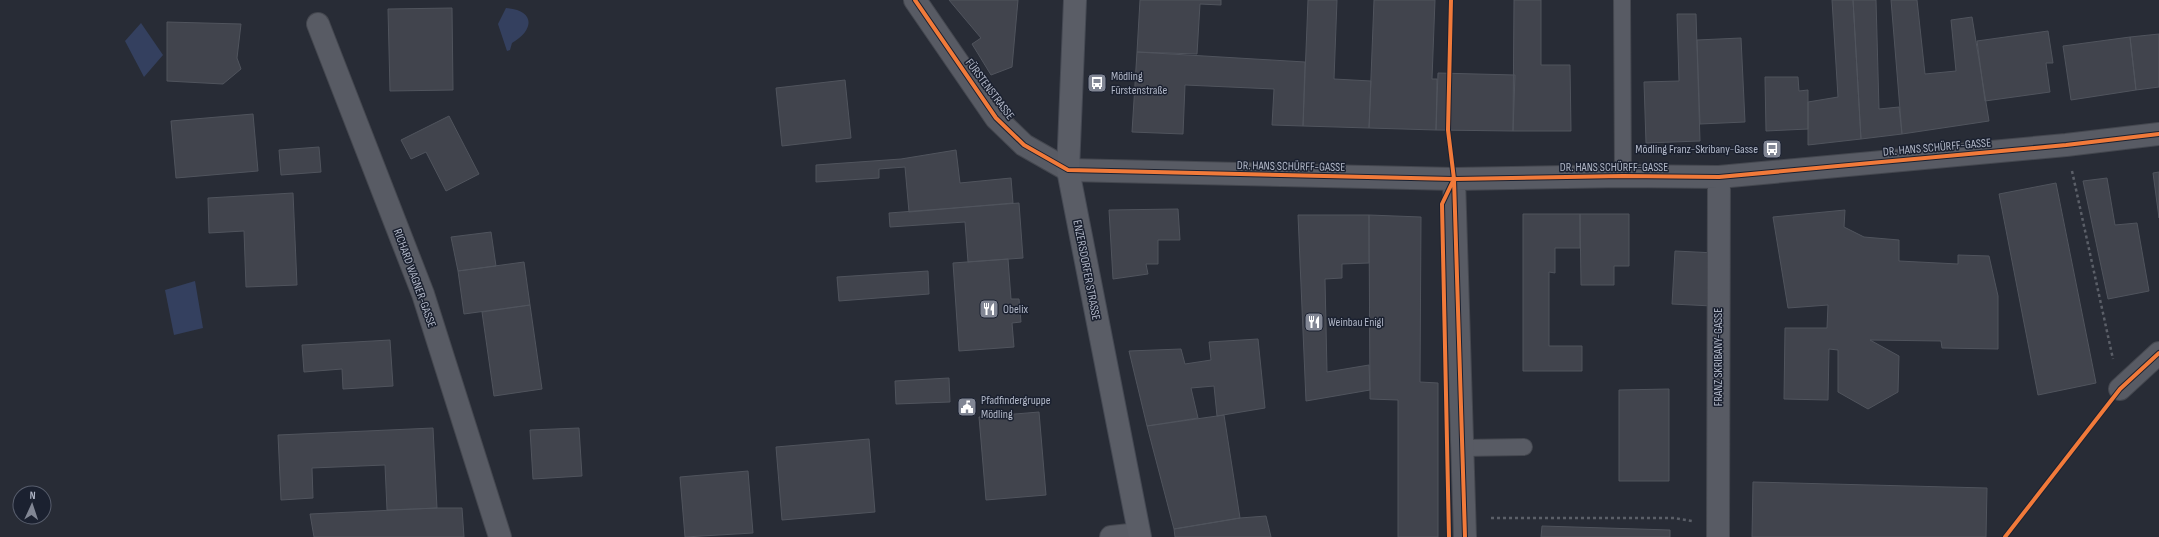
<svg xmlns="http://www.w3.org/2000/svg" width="2159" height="537" font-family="'Sofia Sans Condensed',sans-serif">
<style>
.water{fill:#34405f}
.building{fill:#41444d;stroke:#50545d}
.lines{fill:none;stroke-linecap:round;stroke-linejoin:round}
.lane-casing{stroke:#44474f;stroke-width:18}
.street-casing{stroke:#44474f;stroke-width:24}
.primary-casing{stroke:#454953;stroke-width:24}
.path{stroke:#5b5f68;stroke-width:2.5;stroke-dasharray:3 3;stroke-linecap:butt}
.lane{stroke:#585b64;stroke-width:16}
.street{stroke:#585b64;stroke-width:22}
.primary{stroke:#5a5d66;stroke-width:22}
.cycleway-casing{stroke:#1b2130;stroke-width:6}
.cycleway{stroke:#f17a3a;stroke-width:4}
.labels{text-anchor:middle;stroke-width:3;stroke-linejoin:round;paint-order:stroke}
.poi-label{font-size:12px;fill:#b1b7c7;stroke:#1b2130;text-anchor:start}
.street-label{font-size:12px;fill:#b1b7c7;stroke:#1b2130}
</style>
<rect width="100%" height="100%" fill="#282c36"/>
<path class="water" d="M 506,8 C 535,10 535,30 512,43 L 510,50 L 507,51 L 498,24 Z
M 141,23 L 163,55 L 144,77 L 125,41 Z
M 195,281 L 203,328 L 174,335 L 165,290 Z"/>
<path class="building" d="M 949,0 L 1018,0 L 1012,67 L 991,75 L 972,44 L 981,38 Z
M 1140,0 L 1221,0 L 1221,5 L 1200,4 L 1197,54 L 1137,52 Z
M 1308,0 L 1337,0 L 1334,79 L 1371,81 L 1369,128 L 1303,126 Z
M 1374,0 L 1435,0 L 1432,79 L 1437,79 L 1436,130 L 1369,128 Z
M 1514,0 L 1541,0 L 1541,65 L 1570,65 L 1571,131 L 1513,131 Z
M 1832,0 L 1853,0 L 1861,139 L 1808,145 L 1808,102 L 1838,97 Z
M 1853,0 L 1876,0 L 1879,109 L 1899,107 L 1902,134 L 1861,139 Z
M 1891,0 L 1917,0 L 1925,74 L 1956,71 L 1951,20 L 1972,17 L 1989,121 L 1902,134 Z
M 452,8 L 453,90 L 390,91 L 388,9 Z
M 1677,14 L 1696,14 L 1700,141 L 1646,143 L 1644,82 L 1679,81 Z
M 167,22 L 241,24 L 237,58 L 241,69 L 223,84 L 167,81 Z
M 2048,31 L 2053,63 L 2046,63 L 2050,92 L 1985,101 L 1977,41 Z
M 2159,34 L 2159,87 L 2136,90 L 2130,37 Z
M 2130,37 L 2136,90 L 2071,100 L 2063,46 Z
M 1741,38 L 1745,122 L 1700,124 L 1697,40 Z
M 1137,52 L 1305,62 L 1303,126 L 1272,125 L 1274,89 L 1185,85 L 1183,134 L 1132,132 Z
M 1438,73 L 1515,75 L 1513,131 L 1436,130 Z
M 1765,77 L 1798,77 L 1799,91 L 1808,90 L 1808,129 L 1766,131 Z
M 845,80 L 851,138 L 782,146 L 776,88 Z
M 253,114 L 258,171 L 176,178 L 171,121 Z
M 449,116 L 479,174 L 446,191 L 426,152 L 411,159 L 401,140 Z
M 319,147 L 321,172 L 281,175 L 279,150 Z
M 956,150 L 960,183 L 1011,178 L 1013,203 L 909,212 L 905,167 L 879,169 L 879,178 L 816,182 L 816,165 L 901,159 Z
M 2159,172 L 2159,218 L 2153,173 Z
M 2107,178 L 2115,225 L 2137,223 L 2149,291 L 2108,299 L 2083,181 Z
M 2056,183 L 2096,383 L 2038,395 L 1999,194 Z
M 293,193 L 297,285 L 246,287 L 244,231 L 209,233 L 208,198 Z
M 1019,203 L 1023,258 L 968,262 L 965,222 L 890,227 L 889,213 Z
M 1178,209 L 1180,240 L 1158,240 L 1158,264 L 1146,264 L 1148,274 L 1113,279 L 1109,210 Z
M 1845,210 L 1844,227 L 1864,237 L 1899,240 L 1899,261 L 1958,264 L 1958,255 L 1989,256 L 1998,296 L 1998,349 L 1942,348 L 1941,341 L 1870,340 L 1899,356 L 1898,392 L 1868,409 L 1838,392 L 1838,350 L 1829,349 L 1828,400 L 1784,399 L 1785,328 L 1827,328 L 1828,305 L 1788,308 L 1773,217 Z
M 1523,214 L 1580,214 L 1580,248 L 1555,248 L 1555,273 L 1549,272 L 1549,346 L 1582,346 L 1582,371 L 1523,371 Z
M 1580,214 L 1629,214 L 1629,266 L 1614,266 L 1614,285 L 1581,285 Z
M 1298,215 L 1369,215 L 1369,263 L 1342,264 L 1342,278 L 1325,279 L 1327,372 L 1369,365 L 1370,390 L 1306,401 Z
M 1369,215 L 1421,217 L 1420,382 L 1438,383 L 1438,537 L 1398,537 L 1398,400 L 1370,399 Z
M 491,232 L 496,266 L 458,271 L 451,237 Z
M 1675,251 L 1716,253 L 1712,306 L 1672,304 Z
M 1008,259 L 1011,299 L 1019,299 L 1021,322 L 1012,323 L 1014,347 L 959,351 L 953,263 Z
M 524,262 L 530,305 L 464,314 L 458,271 Z
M 928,271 L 929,294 L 839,301 L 837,277 Z
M 530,305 L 542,389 L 494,396 L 482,312 Z
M 1258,339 L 1265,408 L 1217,416 L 1214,386 L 1191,388 L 1198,418 L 1147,426 L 1129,351 L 1181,349 L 1185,364 L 1211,360 L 1209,342 Z
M 390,340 L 393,386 L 343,389 L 342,369 L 304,372 L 302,345 Z
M 949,378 L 950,402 L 896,404 L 895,381 Z
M 1669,389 L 1669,481 L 1619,481 L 1619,390 Z
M 1039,412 L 1046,495 L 986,500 L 979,417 Z
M 1224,415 L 1240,518 L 1174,529 L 1147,426 Z
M 433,428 L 437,508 L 387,510 L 385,465 L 312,468 L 313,498 L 281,500 L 278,435 Z
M 579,428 L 582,476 L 533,479 L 530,430 Z
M 869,439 L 875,512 L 782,520 L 776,447 Z
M 748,471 L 753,533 L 685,537 L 680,477 Z
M 1753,482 L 1987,488 L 1986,537 L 1752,537 Z
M 437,508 L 462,508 L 464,537 L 314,537 L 310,514 Z
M 1266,516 L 1271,537 L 1175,537 L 1174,529 L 1240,518 Z
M 1542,526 L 1670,530 L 1670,537 L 1541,537 Z"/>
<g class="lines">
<g class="lane-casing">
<path id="lane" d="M 1622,0 L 1623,176
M 1463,448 L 1524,447"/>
</g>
<g class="street-casing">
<path id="street" d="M 915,0 L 996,118 L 1024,145 L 1068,170 L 1454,179 L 1623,176 L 1719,177 L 2066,145 L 2159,134
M 318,24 L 423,294 L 500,537
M 1454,179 L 1465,537
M 2120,389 L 2159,353
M 1111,537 L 1139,534
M 1718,537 L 1719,177"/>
</g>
<g class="primary-casing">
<path id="primary" d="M 1075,0 L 1068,170 L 1140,537"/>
</g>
<path class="path" d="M 2072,171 L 2113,359
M 1491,518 L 1674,518 L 1692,521"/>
<use href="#lane" class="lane"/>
<use href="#street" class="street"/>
<use href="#primary" class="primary"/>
<g class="cycleway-casing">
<path id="cycleway" d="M 915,0 L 996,118 L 1024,145 L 1068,170 L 1454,179 L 1623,176 L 1719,177 L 2066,145 L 2159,134
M 1451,0 L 1448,130 L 1454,179 L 1465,537
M 1449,537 L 1442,204 L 1453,181
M 2005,537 L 2120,389 L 2159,353"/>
</g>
<use href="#cycleway" class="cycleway"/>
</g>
<defs>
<g id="bus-square" transform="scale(1)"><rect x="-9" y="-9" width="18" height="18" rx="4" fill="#818694" stroke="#1b2130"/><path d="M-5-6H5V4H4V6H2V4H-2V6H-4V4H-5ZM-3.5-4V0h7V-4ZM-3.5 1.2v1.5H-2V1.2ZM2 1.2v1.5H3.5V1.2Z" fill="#fff"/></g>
<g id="restaurant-square" transform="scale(1)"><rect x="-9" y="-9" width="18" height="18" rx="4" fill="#818694" stroke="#1b2130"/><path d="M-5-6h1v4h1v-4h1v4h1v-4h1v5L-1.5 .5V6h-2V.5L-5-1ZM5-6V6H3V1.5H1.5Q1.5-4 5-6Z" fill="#fff"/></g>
<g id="civic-square" transform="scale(1)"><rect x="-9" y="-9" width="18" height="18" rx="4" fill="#818694" stroke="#1b2130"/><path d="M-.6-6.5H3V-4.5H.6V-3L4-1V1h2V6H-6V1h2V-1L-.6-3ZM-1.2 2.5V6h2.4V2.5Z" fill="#fff"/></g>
</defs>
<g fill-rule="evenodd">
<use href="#bus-square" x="1097" y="83"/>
<use href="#bus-square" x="1772" y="149"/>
<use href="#restaurant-square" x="989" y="309"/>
<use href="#restaurant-square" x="1314" y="322"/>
<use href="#civic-square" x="967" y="407"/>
</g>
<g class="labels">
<g class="poi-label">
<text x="1111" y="80">Mödling<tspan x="1111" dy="14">Fürstenstraße</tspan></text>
<text x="1758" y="153" text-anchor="end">Mödling Franz-Skribany-Gasse</text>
<text x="1003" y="313">Obelix</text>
<text x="1328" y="326">Weinbau Enigl</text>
<text x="981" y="404">Pfadfindergruppe<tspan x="981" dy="14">Mödling</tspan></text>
</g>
<g class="street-label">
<text transform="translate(990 89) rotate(53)" y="4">FÜRSTENSTRASSE</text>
<text transform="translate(1937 147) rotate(-5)" y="4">DR. HANS SCHÜRFF-GASSE</text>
<text transform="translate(1291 166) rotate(1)" y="4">DR. HANS SCHÜRFF-GASSE</text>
<text x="1614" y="171">DR. HANS SCHÜRFF-GASSE</text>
<text transform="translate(1087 270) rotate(79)" y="4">ENZERSDORFER STRASSE</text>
<text transform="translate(415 278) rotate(70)" y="4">RICHARD WAGNER-GASSE</text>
<text transform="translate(1718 357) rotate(-90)" y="4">FRANZ SKRIBANY-GASSE</text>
</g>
</g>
<g transform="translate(32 505) rotate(3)"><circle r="19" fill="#1b2130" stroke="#575d6c"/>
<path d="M0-3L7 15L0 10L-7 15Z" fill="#818694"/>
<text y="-6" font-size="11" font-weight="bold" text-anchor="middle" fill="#b1b7c7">N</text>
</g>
</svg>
